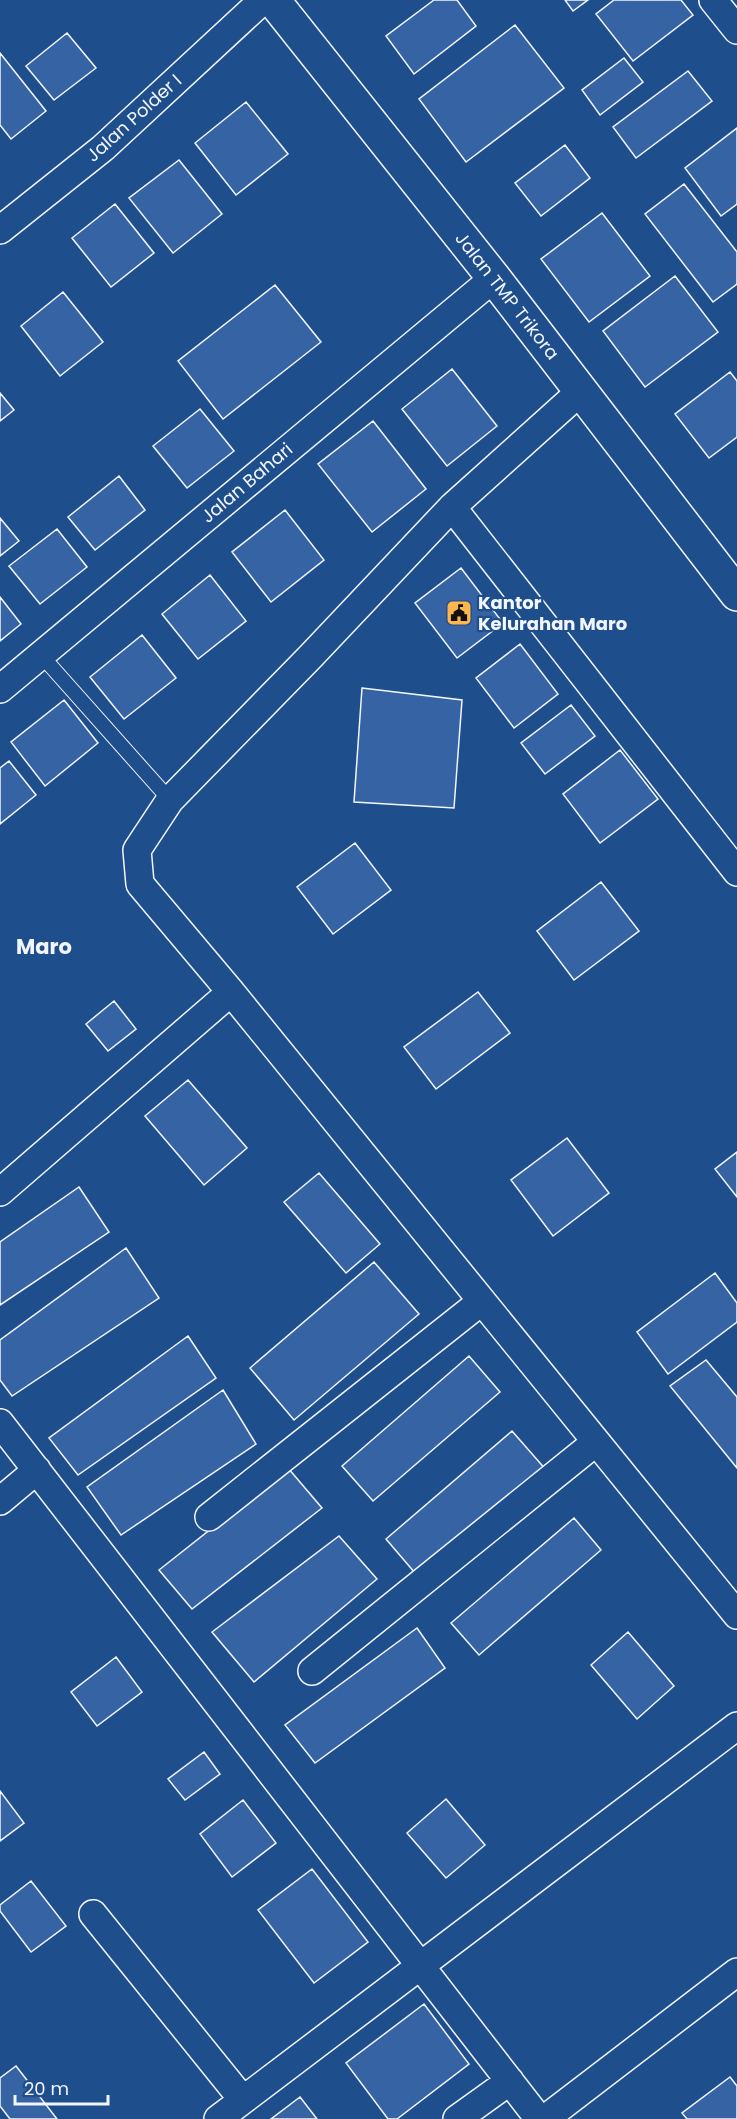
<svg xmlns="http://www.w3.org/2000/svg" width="737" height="2119" font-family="Poppins,sans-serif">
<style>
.building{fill:#3563a3;stroke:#f2f6ff;stroke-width:1.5}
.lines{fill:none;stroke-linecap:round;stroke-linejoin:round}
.lane-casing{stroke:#f2f6ff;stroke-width:16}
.street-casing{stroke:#f2f6ff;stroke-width:30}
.highway-casing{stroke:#f2f6ff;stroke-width:36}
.lane{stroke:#1f4e8c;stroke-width:14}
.street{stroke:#1f4e8c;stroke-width:27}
.highway{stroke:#1f4e8c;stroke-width:33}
.labels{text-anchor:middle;stroke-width:4.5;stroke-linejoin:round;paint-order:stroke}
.street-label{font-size:18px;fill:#f2f6ff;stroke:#1f4e8c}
.poi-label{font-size:18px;font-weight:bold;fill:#f2f6ff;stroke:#1f4e8c;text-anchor:start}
.quarter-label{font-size:21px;font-weight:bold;fill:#f2f6ff;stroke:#1f4e8c}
</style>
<rect width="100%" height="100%" fill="#1f4e8c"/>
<path class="building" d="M 434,0 L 457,0 L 476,26 L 414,74 L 386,36 Z
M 565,0 L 588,0 L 573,11 Z
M 614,0 L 681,0 L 693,15 L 633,61 L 596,14 Z
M 515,25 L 564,88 L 466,162 L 419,99 Z
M 67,33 L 96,68 L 54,100 L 26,66 Z
M 0,53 L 46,111 L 11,139 L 0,125 Z
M 624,58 L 643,82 L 600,115 L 582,90 Z
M 688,71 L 712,101 L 636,158 L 613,127 Z
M 246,102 L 288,154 L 236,195 L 195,143 Z
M 737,128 L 737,204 L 721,216 L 685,168 Z
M 565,145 L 590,178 L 541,216 L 515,183 Z
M 179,160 L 222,214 L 173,253 L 129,198 Z
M 684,184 L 737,252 L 737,284 L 713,302 L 645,214 Z
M 115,204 L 154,253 L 111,287 L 72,238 Z
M 602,213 L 650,276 L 589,322 L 541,259 Z
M 675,276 L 718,332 L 645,387 L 603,331 Z
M 275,285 L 321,342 L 223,419 L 178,361 Z
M 63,292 L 103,342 L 60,376 L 21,326 Z
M 452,369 L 497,426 L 447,466 L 402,409 Z
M 730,372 L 737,381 L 737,437 L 709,458 L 675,414 Z
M 0,393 L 14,410 L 0,421 Z
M 200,409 L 234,451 L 187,488 L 153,446 Z
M 373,421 L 426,489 L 372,532 L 318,464 Z
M 119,476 L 145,510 L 95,550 L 68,517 Z
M 285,510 L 324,560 L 271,602 L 232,552 Z
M 0,518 L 19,541 L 0,556 Z
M 57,529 L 87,567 L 40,604 L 9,566 Z
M 461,568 L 503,623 L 457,658 L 415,603 Z
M 210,575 L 246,621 L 198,659 L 162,614 Z
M 0,597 L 21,624 L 0,641 Z
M 142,635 L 176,678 L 124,719 L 90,677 Z
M 520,644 L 558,694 L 514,728 L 476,678 Z
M 362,688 L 462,700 L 454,808 L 354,802 Z
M 64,700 L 98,743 L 45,786 L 11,742 Z
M 571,705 L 595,736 L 545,774 L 521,743 Z
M 620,750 L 658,799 L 600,843 L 563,794 Z
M 9,761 L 36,795 L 0,824 L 0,768 Z
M 355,843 L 391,890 L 333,934 L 297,887 Z
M 601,882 L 639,931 L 574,980 L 537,931 Z
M 478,992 L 510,1033 L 436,1089 L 404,1047 Z
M 114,1001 L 136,1029 L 108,1051 L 86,1024 Z
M 188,1080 L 247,1148 L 204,1185 L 145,1116 Z
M 567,1138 L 609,1193 L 553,1236 L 511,1180 Z
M 737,1152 L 737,1197 L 715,1169 Z
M 319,1173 L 380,1244 L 346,1273 L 284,1202 Z
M 79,1187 L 109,1232 L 0,1305 L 0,1242 Z
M 126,1248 L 159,1298 L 12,1396 L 0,1380 L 0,1340 Z
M 374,1262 L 419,1314 L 294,1420 L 250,1368 Z
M 715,1273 L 737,1303 L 737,1322 L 668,1374 L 637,1332 Z
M 188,1336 L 216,1378 L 78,1475 L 49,1438 Z
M 469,1356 L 500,1392 L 373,1501 L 342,1466 Z
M 706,1360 L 737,1397 L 737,1468 L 670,1386 Z
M 223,1390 L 256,1444 L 121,1535 L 87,1487 Z
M 512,1431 L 547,1471 L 421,1580 L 386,1539 Z
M 288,1468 L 322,1508 L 192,1609 L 159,1570 Z
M 574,1518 L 601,1550 L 479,1655 L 451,1623 Z
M 339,1536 L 377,1579 L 254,1682 L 212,1632 Z
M 417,1628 L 445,1668 L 315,1763 L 285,1725 Z
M 628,1632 L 674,1686 L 637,1719 L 591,1665 Z
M 116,1657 L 142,1692 L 97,1726 L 71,1692 Z
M 204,1752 L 220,1774 L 185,1800 L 168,1779 Z
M 0,1791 L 24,1823 L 0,1841 Z
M 446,1799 L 485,1845 L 446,1878 L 407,1833 Z
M 243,1800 L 276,1843 L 232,1877 L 200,1834 Z
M 312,1869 L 368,1942 L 314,1983 L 258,1910 Z
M 31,1881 L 66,1926 L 31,1952 L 0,1911 L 0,1905 Z
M 424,2004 L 469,2064 L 397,2119 L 388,2119 L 346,2063 Z
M 16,2066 L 57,2119 L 10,2119 L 0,2106 L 0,2078 Z
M 730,2077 L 737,2086 L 737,2119 L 687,2119 L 682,2113 Z
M 300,2097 L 317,2119 L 271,2119 Z"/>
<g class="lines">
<g class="lane-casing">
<path id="lane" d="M 41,655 L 170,800"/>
</g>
<g class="street-casing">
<path id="street" d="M 713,0 L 737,30
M 0,230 L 103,148 L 263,0
M 581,391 L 452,507 L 311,656 L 170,800 L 137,850 L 140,884 L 231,992 L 737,1615
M 452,507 L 737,872
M 0,689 L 494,278
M 0,1192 L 231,992
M 0,1423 L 539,2119
M 0,1501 L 37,1470
M 209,1517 L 482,1301
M 312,1671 L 596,1442
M 93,1914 L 243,2100
M 218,2119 L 737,1726
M 457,2119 L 510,2081
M 545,2119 L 737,1972"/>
</g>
<g class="highway-casing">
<path id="highway" d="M 273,0 L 494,278 L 737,594"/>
</g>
<use href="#lane" class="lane"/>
<use href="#street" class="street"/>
<use href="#highway" class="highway"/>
</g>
<defs>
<g id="civic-square" transform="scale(1.35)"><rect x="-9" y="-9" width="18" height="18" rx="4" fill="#ffb74d" stroke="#1f4e8c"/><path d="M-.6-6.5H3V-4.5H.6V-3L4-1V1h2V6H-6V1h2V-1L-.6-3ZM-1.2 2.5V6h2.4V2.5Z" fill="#111"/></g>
</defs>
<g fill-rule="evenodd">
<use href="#civic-square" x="459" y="613"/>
</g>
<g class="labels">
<g class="street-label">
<text transform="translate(134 118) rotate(-42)" y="6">Jalan Polder I</text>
<text transform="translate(507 296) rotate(52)" y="6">Jalan TMP Trikora</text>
<text transform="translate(247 483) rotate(-40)" y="6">Jalan Bahari</text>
</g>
<g class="poi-label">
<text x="478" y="609">Kantor<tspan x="478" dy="21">Kelurahan Maro</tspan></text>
</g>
<g class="quarter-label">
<text x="44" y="954">Maro</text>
</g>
</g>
<path d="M15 2095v9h93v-9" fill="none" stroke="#f2f6ff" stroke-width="3"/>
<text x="24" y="2095" font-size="18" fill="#f2f6ff" stroke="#1f4e8c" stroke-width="4.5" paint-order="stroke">20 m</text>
</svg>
